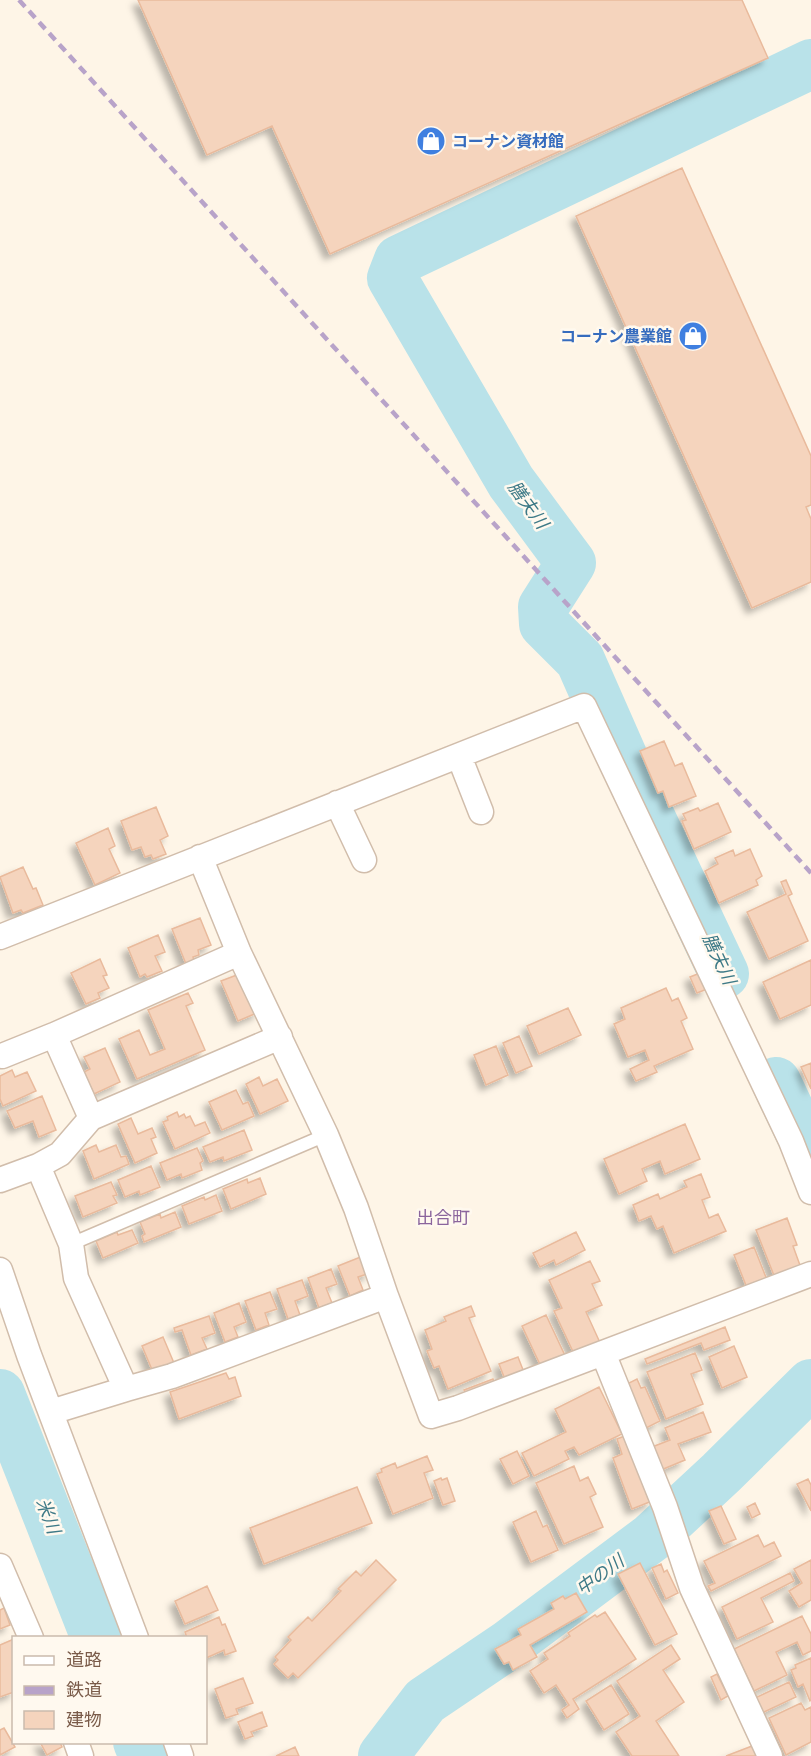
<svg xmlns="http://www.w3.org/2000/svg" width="811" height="1756" font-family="'PT Sans Narrow','Noto Sans JP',sans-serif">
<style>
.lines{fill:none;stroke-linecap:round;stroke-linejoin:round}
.river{stroke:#b9e2e9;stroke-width:50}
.building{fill:#f5d4bd;stroke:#e9ba9c;stroke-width:1.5;filter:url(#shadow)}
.service-casing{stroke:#d1bdab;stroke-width:15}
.minor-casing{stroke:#d1bdab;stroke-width:27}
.service{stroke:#fff;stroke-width:12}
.minor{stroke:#fff;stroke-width:24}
.rail{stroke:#b8a3c9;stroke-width:4.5;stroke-dasharray:9 6;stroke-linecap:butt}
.labels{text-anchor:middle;stroke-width:5;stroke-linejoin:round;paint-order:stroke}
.shop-label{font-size:16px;font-weight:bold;fill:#366cbe;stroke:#fff9ef;text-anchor:start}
.water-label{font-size:18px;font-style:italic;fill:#3e7a87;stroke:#fff9ef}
.neighbourhood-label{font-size:18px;fill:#8b659d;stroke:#fff9ef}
</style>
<defs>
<filter id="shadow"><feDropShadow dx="-5.5" dy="5.5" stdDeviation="3" flood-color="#0004"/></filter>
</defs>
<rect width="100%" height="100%" fill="#fef5e7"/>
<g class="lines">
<path class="river" d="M 724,974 L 635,785 L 580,660 L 544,624 L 543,607 L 571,563 L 511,482 L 392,278 L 399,260 L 811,64
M 776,1082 L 811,1156
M 0,1394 L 96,1638
M 138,1742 L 144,1756
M 383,1756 L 425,1701 L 508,1645 L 651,1538 L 721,1473 L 811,1384"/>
</g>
<path class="building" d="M 138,0 L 742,0 L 768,58 L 330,254 L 272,126 L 207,155 Z
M 682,168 L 811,456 L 811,505 L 806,507 L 811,519 L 811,582 L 752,608 L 576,216 Z
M 664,741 L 675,766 L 682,763 L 696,796 L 669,807 L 663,791 L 658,793 L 640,751 Z
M 718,803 L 731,832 L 694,849 L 682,821 L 686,820 L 683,814 L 698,808 L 700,811 Z
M 156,807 L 168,836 L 160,840 L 166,854 L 153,859 L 151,855 L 145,857 L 141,847 L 132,850 L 121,821 Z
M 108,828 L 115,846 L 109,849 L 120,873 L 95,885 L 76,843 Z
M 750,849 L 762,876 L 756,880 L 758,885 L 719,903 L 705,871 L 718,864 L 715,858 L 733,850 L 735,856 Z
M 23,867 L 33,889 L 36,888 L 43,905 L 23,913 L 21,910 L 13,913 L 0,877 Z
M 786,880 L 792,894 L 788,896 L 808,941 L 769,959 L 747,912 L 786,894 L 781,882 Z
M 200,918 L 211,945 L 198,950 L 199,955 L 193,957 L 194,961 L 186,964 L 172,929 Z
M 158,935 L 165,952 L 155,956 L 162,971 L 147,977 L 145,974 L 140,977 L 128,948 Z
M 100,959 L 107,975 L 103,976 L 109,988 L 98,993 L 100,998 L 86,1004 L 71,973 Z
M 811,960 L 811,1005 L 780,1019 L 763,982 Z
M 242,973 L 259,1012 L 238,1021 L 221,981 Z
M 700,973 L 707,989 L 697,993 L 690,977 Z
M 666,988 L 672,1001 L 678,998 L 687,1018 L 681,1021 L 693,1049 L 654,1066 L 657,1072 L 636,1081 L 630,1069 L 649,1060 L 645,1050 L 628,1057 L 614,1024 L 625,1019 L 621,1008 Z
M 188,993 L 193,1003 L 186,1006 L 205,1050 L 137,1079 L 119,1039 L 139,1030 L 150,1055 L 165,1049 L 148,1010 Z
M 568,1008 L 581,1035 L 539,1054 L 527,1026 Z
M 519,1036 L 532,1066 L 516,1073 L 503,1043 Z
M 496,1046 L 508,1075 L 486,1085 L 474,1055 Z
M 105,1048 L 120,1082 L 94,1094 L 84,1072 L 90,1069 L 84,1057 Z
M 811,1063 L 811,1089 L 801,1067 Z
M 12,1070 L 15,1077 L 27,1072 L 36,1091 L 3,1106 L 0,1099 L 0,1076 Z
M 259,1077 L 263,1086 L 277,1079 L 288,1101 L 260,1114 L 246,1084 Z
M 236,1090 L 243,1104 L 248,1102 L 254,1116 L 222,1130 L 209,1102 Z
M 42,1096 L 56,1130 L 39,1137 L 33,1121 L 15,1128 L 7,1111 Z
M 177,1112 L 179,1117 L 184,1114 L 186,1118 L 190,1116 L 195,1126 L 205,1122 L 210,1133 L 175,1149 L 163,1122 L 168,1120 L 167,1117 Z
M 131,1118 L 138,1134 L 152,1128 L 156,1137 L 151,1139 L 157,1153 L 135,1163 L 118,1124 Z
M 685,1124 L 700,1159 L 665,1174 L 660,1161 L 642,1169 L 647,1181 L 619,1194 L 604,1159 Z
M 244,1130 L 252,1150 L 224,1161 L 223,1157 L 210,1162 L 203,1147 Z
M 96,1145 L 99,1152 L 116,1145 L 121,1157 L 126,1156 L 129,1164 L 94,1179 L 83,1151 Z
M 197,1148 L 203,1161 L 200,1163 L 202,1170 L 182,1178 L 181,1174 L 167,1180 L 160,1163 Z
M 151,1166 L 160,1187 L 140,1195 L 139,1191 L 125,1197 L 118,1180 Z
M 701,1174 L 710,1197 L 702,1200 L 709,1218 L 718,1214 L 726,1231 L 674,1253 L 663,1226 L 657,1229 L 651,1216 L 639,1221 L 633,1205 L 658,1194 L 660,1199 L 687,1187 L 684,1181 Z
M 260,1178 L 266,1194 L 231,1209 L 223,1189 L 247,1179 L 248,1183 Z
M 111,1182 L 117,1195 L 113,1196 L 117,1203 L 83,1217 L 75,1196 Z
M 216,1195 L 222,1211 L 189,1224 L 182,1206 L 204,1197 L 205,1200 Z
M 175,1212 L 181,1227 L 144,1242 L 142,1236 L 145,1234 L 140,1222 L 160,1214 L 161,1218 Z
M 787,1218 L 797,1245 L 793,1246 L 801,1268 L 775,1278 L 756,1230 Z
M 132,1230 L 138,1243 L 103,1258 L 96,1241 L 117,1232 L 118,1235 Z
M 576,1232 L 585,1250 L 556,1265 L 554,1260 L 540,1267 L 533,1253 Z
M 754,1247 L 769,1285 L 749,1293 L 734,1255 Z
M 363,1256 L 370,1273 L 358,1277 L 363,1290 L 350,1296 L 338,1266 Z
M 590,1261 L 600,1281 L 592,1284 L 602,1305 L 586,1312 L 602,1347 L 576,1358 L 554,1311 L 562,1308 L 549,1280 Z
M 331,1269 L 337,1284 L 326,1288 L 332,1303 L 319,1308 L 308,1278 Z
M 302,1280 L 308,1296 L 295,1301 L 300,1315 L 288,1319 L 277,1289 Z
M 270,1292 L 277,1309 L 265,1313 L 269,1325 L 256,1330 L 245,1301 Z
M 239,1303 L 246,1322 L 234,1327 L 238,1337 L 225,1342 L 214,1313 Z
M 471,1306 L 475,1316 L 469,1318 L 491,1371 L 448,1389 L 439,1366 L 434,1368 L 427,1351 L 432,1349 L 425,1330 L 446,1321 L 444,1317 Z
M 546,1315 L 568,1362 L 544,1373 L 522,1326 Z
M 209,1316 L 215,1333 L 202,1338 L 207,1349 L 191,1355 L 182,1330 L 175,1332 L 174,1328 Z
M 725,1327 L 730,1340 L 704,1350 L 701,1343 L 647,1364 L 645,1359 Z
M 163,1337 L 174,1363 L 153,1372 L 142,1346 Z
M 734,1346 L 747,1377 L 722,1388 L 709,1357 Z
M 695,1353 L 702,1370 L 691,1374 L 703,1404 L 666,1419 L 647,1372 Z
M 518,1357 L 527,1380 L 508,1387 L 499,1364 Z
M 226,1373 L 229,1379 L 235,1377 L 241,1396 L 179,1419 L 170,1392 Z
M 493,1379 L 498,1392 L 470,1403 L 464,1390 Z
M 637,1379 L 641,1388 L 645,1387 L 660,1421 L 644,1429 L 625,1385 Z
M 599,1387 L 622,1434 L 579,1455 L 574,1447 L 565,1451 L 569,1459 L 534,1476 L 522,1453 L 566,1432 L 555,1409 Z
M 703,1412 L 711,1432 L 678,1444 L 685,1460 L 661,1470 L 652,1447 L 670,1440 L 665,1428 Z
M 627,1435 L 652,1501 L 632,1509 L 613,1458 L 622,1454 L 617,1439 Z
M 517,1451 L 529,1476 L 513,1484 L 500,1459 Z
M 427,1456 L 433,1470 L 424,1473 L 433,1498 L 393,1514 L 377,1474 L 382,1472 L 381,1469 L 395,1463 L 397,1468 Z
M 574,1466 L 580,1481 L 588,1477 L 596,1494 L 590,1497 L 603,1527 L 564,1544 L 536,1483 Z
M 441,1478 L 442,1480 L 447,1478 L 455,1501 L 443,1505 L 434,1481 Z
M 808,1479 L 811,1485 L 811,1511 L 797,1484 Z
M 357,1487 L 372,1523 L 264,1564 L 250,1528 Z
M 755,1503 L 760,1514 L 752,1518 L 747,1507 Z
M 721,1506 L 736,1539 L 724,1544 L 709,1511 Z
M 536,1511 L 543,1527 L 547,1525 L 558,1550 L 531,1562 L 513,1522 Z
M 758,1535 L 764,1547 L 774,1542 L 781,1556 L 711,1591 L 708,1586 L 715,1583 L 704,1561 Z
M 376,1560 L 396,1580 L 298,1678 L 293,1673 L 288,1678 L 274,1664 L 278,1660 L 275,1657 L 291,1640 L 288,1637 L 308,1617 L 312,1621 L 341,1591 L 338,1589 L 356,1571 L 361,1576 Z
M 811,1560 L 811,1600 L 799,1607 L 789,1591 L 802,1583 L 794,1569 Z
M 640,1563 L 677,1634 L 655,1645 L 618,1574 Z
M 661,1564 L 664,1572 L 667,1570 L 678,1593 L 666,1599 L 652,1568 Z
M 790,1573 L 794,1581 L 761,1598 L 773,1622 L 737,1639 L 722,1607 Z
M 207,1586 L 218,1610 L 185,1624 L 175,1601 Z
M 576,1593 L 587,1612 L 530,1645 L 537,1657 L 513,1670 L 509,1662 L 504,1664 L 495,1649 L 521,1635 L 518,1629 L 554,1609 L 551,1603 L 563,1596 L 565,1599 Z
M 4,1608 L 10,1625 L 0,1629 L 0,1610 Z
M 605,1612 L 636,1659 L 573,1699 L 579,1709 L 567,1718 L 562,1710 L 569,1705 L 556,1685 L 544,1693 L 530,1671 L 548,1659 L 544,1653 L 570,1636 L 568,1633 L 595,1615 L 597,1617 Z
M 802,1616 L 811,1634 L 811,1651 L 803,1655 L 797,1642 L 776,1652 L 787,1675 L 754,1691 L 734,1649 Z
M 219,1617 L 222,1625 L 225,1624 L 236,1651 L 225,1655 L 224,1650 L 206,1658 L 206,1638 L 187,1638 L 185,1632 Z
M 14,1639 L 14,1692 L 0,1697 L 0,1645 Z
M 671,1645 L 680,1659 L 663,1670 L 684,1702 L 656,1721 L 679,1756 L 632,1756 L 616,1732 L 640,1716 L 617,1681 Z
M 811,1658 L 811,1700 L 810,1701 L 803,1684 L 798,1687 L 791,1670 L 796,1668 L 795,1665 Z
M 717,1674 L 728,1696 L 721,1700 L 711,1677 Z
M 243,1678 L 253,1703 L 236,1709 L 238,1714 L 226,1718 L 215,1689 Z
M 789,1682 L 796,1697 L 762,1713 L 755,1698 Z
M 611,1685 L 629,1714 L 604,1730 L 586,1701 Z
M 801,1703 L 805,1710 L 811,1707 L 811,1742 L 786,1755 L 769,1718 Z
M 262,1712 L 267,1726 L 251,1732 L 253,1736 L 245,1739 L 238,1722 Z
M 4,1728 L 15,1747 L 0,1755 L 0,1730 Z
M 40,1742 L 60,1742 L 62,1747 L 47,1755 Z
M 752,1746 L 757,1756 L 726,1756 Z
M 295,1747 L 299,1756 L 276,1756 Z"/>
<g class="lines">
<g class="service-casing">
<path id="service" d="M 71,1244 L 326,1135"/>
</g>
<g class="minor-casing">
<path id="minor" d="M 459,756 L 481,812
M 337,803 L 364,860
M 200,857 L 239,953 L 326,1135 L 356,1208 L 386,1296 L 431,1416 L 458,1408 L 811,1274
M 0,937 L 584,706 L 791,1141 L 811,1192
M 2,1056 L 54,1035
M 91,1118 L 54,1035 L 239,953
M 38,1166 L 60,1154 L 91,1118 L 280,1037
M 0,1180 L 38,1166 L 71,1244 L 76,1278 L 126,1389 L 51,1412
M 0,1270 L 29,1355 L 136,1638
M 603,1353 L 665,1507 L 692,1588 L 770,1756
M 126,1389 L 172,1376 L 386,1296
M 0,1566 L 31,1638
M 76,1742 L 81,1756
M 176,1742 L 181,1756"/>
</g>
<use href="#service" class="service"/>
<use href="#minor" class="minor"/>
<path class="rail" d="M 19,0 L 811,873"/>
</g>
<defs>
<g id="shop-disc" transform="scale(1.5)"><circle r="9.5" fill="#3f7fe0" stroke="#fff9ef"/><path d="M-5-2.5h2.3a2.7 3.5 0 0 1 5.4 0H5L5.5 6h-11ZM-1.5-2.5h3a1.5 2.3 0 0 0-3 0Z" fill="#fff"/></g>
</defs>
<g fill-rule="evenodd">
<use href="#shop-disc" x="431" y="141"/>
<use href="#shop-disc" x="693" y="336"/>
</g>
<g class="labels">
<g class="shop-label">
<text x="452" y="147">コーナン資材館</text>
<text x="672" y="342" text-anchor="end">コーナン農業館</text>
</g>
<g class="water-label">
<text transform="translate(528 505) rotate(54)" y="6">膳夫川</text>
<text transform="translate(719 959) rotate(65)" y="6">膳夫川</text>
<text transform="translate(48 1516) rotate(69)" y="6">米川</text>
<text transform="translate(600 1575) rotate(-36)" y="6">中の川</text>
</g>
<g class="neighbourhood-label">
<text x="443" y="1224">出合町</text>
</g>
</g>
<rect x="12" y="1636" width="195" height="108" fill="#fff9ef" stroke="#cabaad" stroke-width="1.5"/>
<rect x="24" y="1656" width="30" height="9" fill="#ffffff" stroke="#cabaad" stroke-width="1.5"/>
<text x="66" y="1666" font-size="18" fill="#7a5b49">道路</text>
<rect x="24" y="1686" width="30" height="9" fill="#b8a3c9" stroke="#cabaad" stroke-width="1.5"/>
<text x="66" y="1696" font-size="18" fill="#7a5b49">鉄道</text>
<rect x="24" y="1711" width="30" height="18" fill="#f5d4bd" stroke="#cabaad" stroke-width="1.5"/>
<text x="66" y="1726" font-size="18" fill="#7a5b49">建物</text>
</svg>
